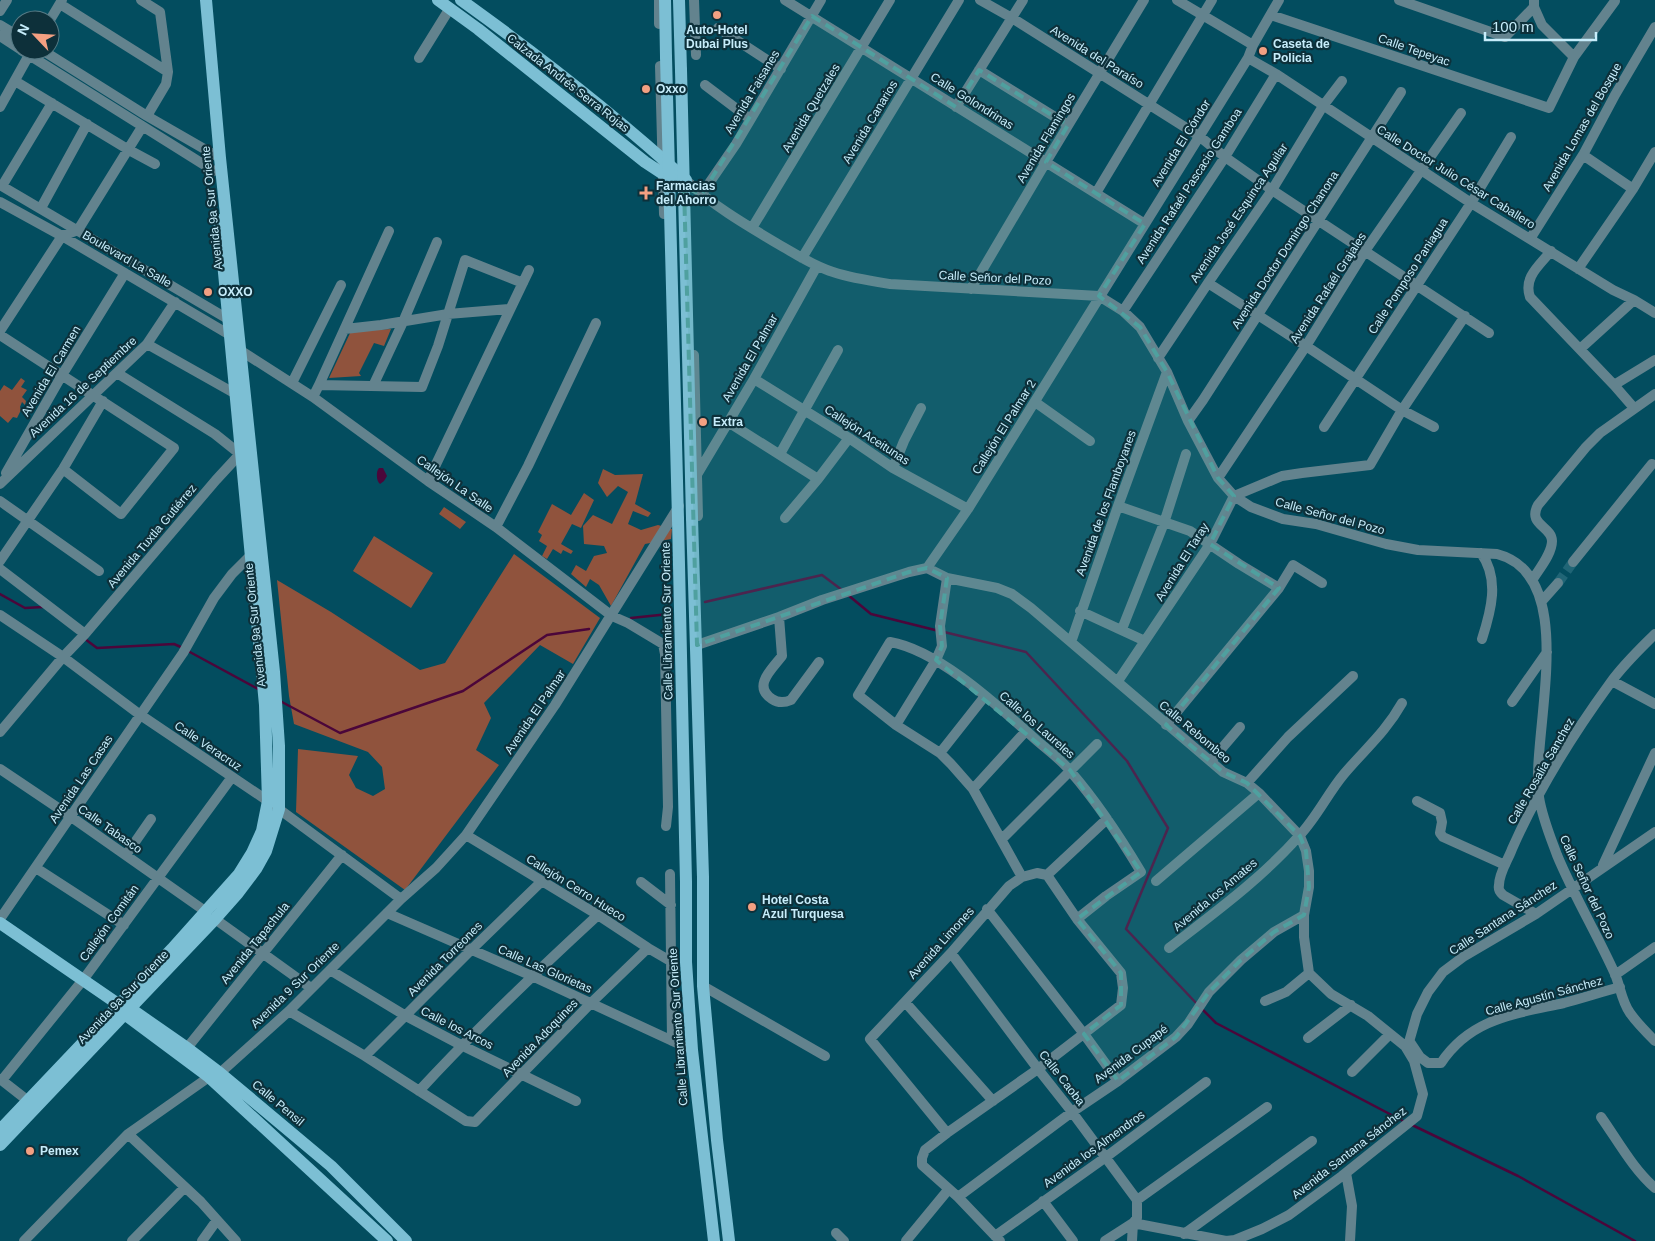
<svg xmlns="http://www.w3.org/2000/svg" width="1655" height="1241" font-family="Arial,sans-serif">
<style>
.green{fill:#90533d}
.water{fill:#4b063a}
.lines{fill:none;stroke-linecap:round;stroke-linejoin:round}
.stream{stroke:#4b063a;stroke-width:2.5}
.minor-tunnel{stroke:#206576;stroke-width:10;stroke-dasharray:10 5;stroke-linecap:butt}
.minor{stroke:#63838e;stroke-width:10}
.major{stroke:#7cbfd4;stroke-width:12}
.major-bridge{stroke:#7cbfd4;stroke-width:12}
.marked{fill:#4fa09f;fill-opacity:0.2;stroke:#4fa09f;stroke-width:4;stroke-dasharray:10 6;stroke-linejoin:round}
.poi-dot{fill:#f3a082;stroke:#0d303a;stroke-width:2}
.labels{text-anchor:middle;stroke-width:4.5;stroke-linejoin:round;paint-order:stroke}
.poi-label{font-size:12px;font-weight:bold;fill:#c7edfb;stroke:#0d303a;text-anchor:start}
.street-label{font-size:12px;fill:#c7edfb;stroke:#0d303a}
</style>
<rect width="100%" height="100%" fill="#034d5f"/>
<path class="green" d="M 391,329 L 384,346 L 374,343 L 359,373 L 361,376 L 329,378 L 351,331 Z
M 21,378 L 25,381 L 21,387 L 27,390 L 22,397 L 26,401 L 25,405 L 22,402 L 20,407 L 21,410 L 17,418 L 13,417 L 8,423 L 0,416 L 0,391 L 4,385 L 12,390 Z
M 603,469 L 615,475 L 643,474 L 635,504 L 651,513 L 648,517 L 633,511 L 628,524 L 641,530 L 658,525 L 672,529 L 671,539 L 645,544 L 611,606 L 599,585 L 590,579 L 586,587 L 571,574 L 576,565 L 586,571 L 594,556 L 607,553 L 604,546 L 584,544 L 583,526 L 593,515 L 612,524 L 628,492 L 618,486 L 607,497 L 598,483 Z
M 584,493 L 594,500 L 581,528 L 572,524 L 561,544 L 573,551 L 571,554 L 563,550 L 561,554 L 553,549 L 547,559 L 542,556 L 547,546 L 539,541 L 542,535 L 538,532 L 552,504 L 571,515 Z
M 444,507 L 466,522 L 460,529 L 439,514 Z
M 374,536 L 433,573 L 411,608 L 353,571 Z
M 514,554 L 600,618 L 573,664 L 540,645 L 484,703 L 491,718 L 476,750 L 499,765 L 405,890 L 296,812 L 298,749 L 358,756 L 349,775 L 356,788 L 373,796 L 385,789 L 382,767 L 368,752 L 294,724 L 289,696 L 277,580 L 331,612 L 420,670 L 445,663 Z"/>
<path class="water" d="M 379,468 L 383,468 L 387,476 L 384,481 L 380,484 C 376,481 376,471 379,468 Z"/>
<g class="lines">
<path class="stream" d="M 0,594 L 25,608 L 43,607
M 848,595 L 871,614 L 939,631
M 705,602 L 822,575 L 842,590
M 631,618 L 669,614
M 944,632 L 1026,652 L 1127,761 L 1168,828 L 1126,929 L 1197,1004
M 85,639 L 97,648 L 174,644 L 183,648
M 188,651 L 260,690
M 280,701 L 340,733 L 463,691 L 547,635 L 589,629
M 1201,1008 L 1216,1023 L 1405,1122
M 1410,1124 L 1518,1176 L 1635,1241"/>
<path class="minor-tunnel" d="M 1558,583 L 1573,562"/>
<path class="minor" d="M 141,0 L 160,12 L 168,72 L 166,84 L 147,116
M 659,0 L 659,24
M 694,0 L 696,55
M 785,0 L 1145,224
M 980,0 L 1012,18 L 1199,136 L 1225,157 L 1272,190 L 1489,333
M 1177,0 L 1253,45
M 1399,0 L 1505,37 L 1534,7 L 1534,0
M 60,4 L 168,72
M 1534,7 L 1542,25 L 1574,57
M 0,11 L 7,0
M 1271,15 L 1549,108 L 1574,57 L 1615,1
M 50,20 L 62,0
M 0,25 L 20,37
M 718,28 L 781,69
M 0,36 L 20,49
M 21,50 L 214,171
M 42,50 L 147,116 L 220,158
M 419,58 L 450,8
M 1248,58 L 1276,74 L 1471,203 L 1613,290 L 1634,300 L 1655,313
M 660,66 L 664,214
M 979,70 L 1068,125
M 15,81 L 129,150 L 155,164
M 705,85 L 750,119
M 0,107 L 29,55
M 956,107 L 1023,0
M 1583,155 L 1633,189
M 686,180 C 713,206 746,225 778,244 C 796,254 813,266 833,272 C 851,278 871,281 890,284 L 1099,296 L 1123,311 L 1140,327 L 1167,372 L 1188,421 L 1218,478 L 1234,496 L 1251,507 L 1283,519 L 1316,524 L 1386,544 L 1418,550 L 1497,554 C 1582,576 1530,736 1539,797 C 1542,817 1550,836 1557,855 C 1574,896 1597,934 1615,974 C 1620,986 1622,1002 1630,1013 C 1637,1023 1646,1032 1655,1041
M 0,185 L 233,322
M 2,186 L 52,103
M 1096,193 L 1212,0
M 701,195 L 736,144 L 821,0
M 0,202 L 62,236 L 235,338
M 41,208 L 87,124
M 752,228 L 890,0
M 1530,239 L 1583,155 L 1615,95 L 1655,27
M 1551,251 C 1540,265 1523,277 1530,297 L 1614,385 L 1634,408
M 802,258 L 959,0
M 1578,269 L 1633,189 L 1655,152
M 1208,283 L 1306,346 L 1402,410 L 1434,427
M 971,289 L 1046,162 L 1144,0
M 1123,311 L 1225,157 L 1276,74
M 345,329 L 381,325 L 448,314 L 509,309
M 0,331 L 62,236 L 78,230 L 142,127
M 0,335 L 174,448 L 121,514 L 63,469
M 147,344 L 234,393
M 235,347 L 313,397 L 428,481 L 496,527 L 612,616 L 628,623 L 663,644 L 665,654 L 668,807 L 666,826
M 1580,349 L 1634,300
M 694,355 L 698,516
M 1158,358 L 1208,283 L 1272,190 L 1323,106 L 1342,81
M 754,379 L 849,438 L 893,468 L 968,509
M 292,383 L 341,285
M 319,385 L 389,231
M 1614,385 L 1655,360
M 373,386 L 403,322 L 437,242
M 313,397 L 319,385 L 422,387 L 438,346 L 465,260 L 523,283
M 1035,402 L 1090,441
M 1188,421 L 1203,400 L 1401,92
M 728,422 L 818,479
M 1324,427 L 1471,203 L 1511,137
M 780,454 L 838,350
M 893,468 L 904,441 L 921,408
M 6,473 L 62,375 L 125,273
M 698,473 L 754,379 L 817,266
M 1218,478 L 1306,346 L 1365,251 L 1461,113
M 428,481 L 529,270
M 0,484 L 147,344 L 175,302
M 0,501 L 99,571
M 1118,506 L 1190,531 L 1239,564 L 1279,588
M 785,518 L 818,479 L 849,438
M 496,527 L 528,466 L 596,323
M 1481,553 C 1500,579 1491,611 1482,639
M 0,561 L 63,469 L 103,401
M 1573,562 L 1652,464
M 927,568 L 968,509 L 1248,58 L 1253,45 L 1279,0
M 0,569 L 85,634
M 1533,579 C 1539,569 1552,554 1552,541 C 1552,526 1527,525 1538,505 L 1586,447 L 1600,433 L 1655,394
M 1542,601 L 1558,583
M 1080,611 L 1145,641
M 0,615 L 63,657 L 139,714 L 268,801 L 401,899
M 779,617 L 782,656 C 772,669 752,686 772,699 C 778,703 784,703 791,700 L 819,662
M 1122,629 L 1164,523 L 1186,454
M 1071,642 L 1118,506 L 1167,372
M 697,645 L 779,617 L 822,600 L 909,572 L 927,568 L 947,578 L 997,588 L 1012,594 L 1031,608 L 1223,772 L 1247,783 L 1259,793 L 1300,836 L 1306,851 L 1309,871 L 1309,887 L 1304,915 L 1304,937 L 1309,973 L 1331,994 L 1368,1016 L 1405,1046 L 1414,1061 L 1423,1094 L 1417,1116 L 1342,1176 L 1289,1215 L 1262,1229 L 1235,1240 L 1226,1241 L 1133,1223
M 1118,681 L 1210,544 L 1234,496 L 1282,476 L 1302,473 L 1370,465 L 1402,410 L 1465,316
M 1612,681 L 1655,704
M 1512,702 L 1547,652
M 896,725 L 936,660 L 942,646 L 940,626 L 947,578
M 1166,725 L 1279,588 L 1293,565 L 1322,583
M 0,732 L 63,657 L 85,634 L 216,480 L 240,454 L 215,434 L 117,373
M 940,753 L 985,696
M 1211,761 L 1240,727
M 0,769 L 70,816 L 205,911
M 1247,783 L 1288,737 L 1353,676
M 973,789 L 1026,731
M 1417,801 L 1440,813 L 1442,822 L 1440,833 L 1443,837 L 1505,865
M 466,835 L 598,915 L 648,948 L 672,962
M 1002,839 L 1097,744
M 126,855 L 151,819
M 1603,865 L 1655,753
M 36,868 L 124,925
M 670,874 L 672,1041
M 1047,875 L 1107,819
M 1022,877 L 973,789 L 951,764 L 940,753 L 896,725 L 858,695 L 890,642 C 938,650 998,706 1034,738 C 1046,749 1061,759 1071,772 C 1097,802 1120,837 1141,872 L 1106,896 L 1077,919
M 1156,881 L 1259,793
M 641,882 L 671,905
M 987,909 L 1084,1034 L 1118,1081
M 387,913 L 532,976 L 692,1050
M 1536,914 L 1503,895 C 1500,892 1498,890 1499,885 C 1499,873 1508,860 1512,849 C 1538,790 1573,734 1611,682 C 1624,664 1640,649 1655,634
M 0,919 L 183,653 L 214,598 L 232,574 L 250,556
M 215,919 L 311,988
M 1169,948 C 1214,913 1261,879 1299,836 C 1317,817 1328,793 1344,774 C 1366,748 1385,733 1402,703
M 951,953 L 1038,1069 L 1072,1112 L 1137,1200 L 1137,1218 L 1133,1223 L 1105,1241
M 330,970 L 406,1016 L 461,1045 L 576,1101
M 1615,975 L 1655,947
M 703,986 L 825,1056
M 1265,1001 L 1286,992 L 1309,973
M 905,1002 L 993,1101
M 289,1011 L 365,1056 L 466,1121 L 475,1122 L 591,1003 L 648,948
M 1308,1038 L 1351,1005
M 1410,1042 L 1420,1057 L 1428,1063 L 1441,1063 C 1471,1018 1515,1014 1564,1003 C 1583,998 1601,992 1620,987
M 1405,1046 L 1409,1042 L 1417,1014 L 1428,992 L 1443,972 L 1463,957 L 1536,914 L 1655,832
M 187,1048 L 342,855
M 365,1056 L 471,950 L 542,881
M 1352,1072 L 1390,1034
M 0,1079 L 27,1100
M 2,1080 L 83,980 L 232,777
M 419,1091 C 476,1029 536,972 598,915
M 1601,1117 C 1618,1141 1633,1169 1655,1188
M 947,1133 L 870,1039 L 951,953 L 1009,886 L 1022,877 L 1037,873 L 1047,875 L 1077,919 L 1121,973 L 1123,988 L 1121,1005 L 1038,1069 L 947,1133 L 925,1150 L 922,1158 L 922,1165 L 958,1197 L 1000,1241
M 128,1134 L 201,1202 L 236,1241
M 1346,1173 L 1352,1206 L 1350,1241
M 958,1197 L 1072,1112 L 1118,1081 L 1176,1037 L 1188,1024 L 1209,992 L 1241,960 L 1274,932 L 1304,915
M 1137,1200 L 1267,1107
M 1043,1201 L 1073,1241
M 836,1233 L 844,1241
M 1184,1234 L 1312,1141
M 995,1236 L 1106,1157 L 1206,1082
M 24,1241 L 128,1134 L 209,1077 L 220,1073 L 289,1011 L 401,899 L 436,868 L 466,835 L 555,705 L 679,506
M 132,1241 L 185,1187
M 202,1241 L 217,1220
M 906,1241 L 948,1190
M 1132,1241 L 1133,1223"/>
<path class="major" d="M 438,0 L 478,29 L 645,162 L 683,187
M 461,0 C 539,56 615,115 686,180
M 665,0 L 666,57
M 679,0 L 681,70
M 692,518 L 703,877 L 703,986 L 717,1140 L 729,1241
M 678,519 L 686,882 L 686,962 L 692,1050 L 714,1241
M 0,923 L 118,1004 L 131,1009 L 187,1048 L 220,1073 L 331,1166 L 406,1241
M 123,1013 L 209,1077 L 387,1241
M 0,1130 L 172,949 L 239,874 L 252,853 L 262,831 L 268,801 L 265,705 L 219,220
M 0,1145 L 215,919 L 238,893 L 256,869 L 266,851 L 279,809 L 279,746 L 274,672 L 220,158 L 206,0"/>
<path class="major-bridge" d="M 666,57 L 678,519
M 681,70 L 692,518"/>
</g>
<path class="marked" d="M 812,16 L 956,107 L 979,70 L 1068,125 L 1046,162 L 1145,224 L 1099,296 L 1140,327 L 1167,372 L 1218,478 L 1234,496 L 1210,544 L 1279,588 L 1166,725 L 1223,772 L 1247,783 L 1300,836 L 1306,851 L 1309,887 L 1304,915 L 1274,932 L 1241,960 L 1209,992 L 1176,1037 L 1118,1081 L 1084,1034 L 1121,1005 L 1121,973 L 1077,919 L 1141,872 L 1070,770 L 936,660 L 942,646 L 940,626 L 947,578 L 927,568 L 909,572 L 697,645 L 684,188 L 702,194 Z"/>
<g class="poi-dot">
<circle cx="717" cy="15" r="5"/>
<circle cx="1263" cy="51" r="5"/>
<circle cx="646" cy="89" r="5"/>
<path d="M643.5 185.5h5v5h5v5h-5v5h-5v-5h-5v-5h5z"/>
<circle cx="208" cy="292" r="5"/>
<circle cx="703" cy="422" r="5"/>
<circle cx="752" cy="907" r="5"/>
<circle cx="30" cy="1151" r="5"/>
</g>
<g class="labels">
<g class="poi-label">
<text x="717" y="34" text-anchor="middle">Auto-Hotel<tspan x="717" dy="14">Dubai Plus</tspan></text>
<text x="1273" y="48">Caseta de<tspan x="1273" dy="14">Policia</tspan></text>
<text x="656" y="93">Oxxo</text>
<text x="656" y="190">Farmacias<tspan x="656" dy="14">del Ahorro</tspan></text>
<text x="218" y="296">OXXO</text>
<text x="713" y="426">Extra</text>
<text x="762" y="904">Hotel Costa<tspan x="762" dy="14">Azul Turquesa</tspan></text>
<text x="40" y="1155">Pemex</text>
</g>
<g class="street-label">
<text transform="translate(1414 50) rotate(19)" y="4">Calle Tepeyac</text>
<text transform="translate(1097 57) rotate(32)" y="4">Avenida del Paraíso</text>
<text transform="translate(568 83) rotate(38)" y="4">Calzada Andrés Serra Rojas</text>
<text transform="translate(752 92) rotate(-59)" y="4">Avenida Faisanes</text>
<text transform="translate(972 101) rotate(32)" y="4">Calle Golondrinas</text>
<text transform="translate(811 108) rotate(-59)" y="4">Avenida Quetzales</text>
<text transform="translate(870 122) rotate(-59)" y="4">Avenida Canarios</text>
<text transform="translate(1582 127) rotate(-60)" y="4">Avenida Lomas del Bosque</text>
<text transform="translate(1046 138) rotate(-59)" y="4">Avenida Flamingos</text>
<text transform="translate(1181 143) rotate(-58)" y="4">Avenida El Cóndor</text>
<text transform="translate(1456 177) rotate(32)" y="4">Calle Doctor Julio César Caballero</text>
<text transform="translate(1189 186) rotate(-57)" y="4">Avenida Rafaél Pascacio Gamboa</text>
<text transform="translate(212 208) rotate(-96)" y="4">Avenida 9a Sur Oriente</text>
<text transform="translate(1239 213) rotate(-56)" y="4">Avenida José Esquinca Aguilar</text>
<text transform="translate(1285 250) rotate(-57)" y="4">Avenida Doctor Domingo Chanona</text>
<text transform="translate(127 259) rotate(30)" y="4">Boulevard La Salle</text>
<text transform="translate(1408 276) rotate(-57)" y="4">Calle Pomposo Paniagua</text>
<text transform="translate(995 278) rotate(3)" y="4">Calle Señor del Pozo</text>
<text transform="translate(1328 288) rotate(-57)" y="4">Avenida Rafaél Grajales</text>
<text transform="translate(750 358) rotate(-60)" y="4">Avenida El Palmar</text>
<text transform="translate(51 371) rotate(-59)" y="4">Avenida El Carmen</text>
<text transform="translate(83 387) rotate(-43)" y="4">Avenida 16 de Septiembre</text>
<text transform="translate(1004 427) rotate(-58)" y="4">Callejón El Palmar 2</text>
<text transform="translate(867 435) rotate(33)" y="4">Callejón Aceitunas</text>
<text transform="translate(455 484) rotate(35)" y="4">Callejón La Salle</text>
<text transform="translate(1106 503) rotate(-70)" y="4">Avenida de los Flamboyanes</text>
<text transform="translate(1330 516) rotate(15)" y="4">Calle Señor del Pozo</text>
<text transform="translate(152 536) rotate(-50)" y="4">Avenida Tuxtla Gutiérrez</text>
<text transform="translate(1182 562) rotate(-58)" y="4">Avenida El Taray</text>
<text transform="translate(667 621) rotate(-91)" y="4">Calle Libramiento Sur Oriente</text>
<text transform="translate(255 625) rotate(-96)" y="4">Avenida 9a Sur Oriente</text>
<text transform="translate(535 712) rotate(-56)" y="4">Avenida El Palmar</text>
<text transform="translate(1037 725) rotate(41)" y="4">Calle los Laureles</text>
<text transform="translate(1195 732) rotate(40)" y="4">Calle Rebombeo</text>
<text transform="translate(208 746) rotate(34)" y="4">Calle Veracruz</text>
<text transform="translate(1541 771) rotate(-60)" y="4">Calle Rosalia Sanchez</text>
<text transform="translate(81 779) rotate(-56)" y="4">Avenida Las Casas</text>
<text transform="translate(110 829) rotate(35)" y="4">Calle Tabasco</text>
<text transform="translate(1587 887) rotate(65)" y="4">Calle Señor del Pozo</text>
<text transform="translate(576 888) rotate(32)" y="4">Callejón Cerro Hueco</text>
<text transform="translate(1215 895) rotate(-40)" y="4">Avenida los Amates</text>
<text transform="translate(1503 918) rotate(-33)" y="4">Calle Santana Sánchez</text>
<text transform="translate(109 923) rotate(-54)" y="4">Callejón Comitán</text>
<text transform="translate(255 943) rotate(-51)" y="4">Avenida Tapachula</text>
<text transform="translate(941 943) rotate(-48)" y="4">Avenida Limones</text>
<text transform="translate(445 959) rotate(-45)" y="4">Avenida Torreones</text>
<text transform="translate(545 969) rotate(24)" y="4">Calle Las Glorietas</text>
<text transform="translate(295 985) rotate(-44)" y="4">Avenida 9 Sur Oriente</text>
<text transform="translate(1544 996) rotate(-15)" y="4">Calle Agustín Sánchez</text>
<text transform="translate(123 997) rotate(-46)" y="4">Avenida 9a Sur Oriente</text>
<text transform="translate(678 1027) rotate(-94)" y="4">Calle Libramiento Sur Oriente</text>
<text transform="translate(457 1028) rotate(27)" y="4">Calle los Arcos</text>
<text transform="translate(540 1038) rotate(-46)" y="4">Avenida Adoquines</text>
<text transform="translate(1131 1054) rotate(-37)" y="4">Avenida Cupapé</text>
<text transform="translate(1062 1078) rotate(52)" y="4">Calle Caoba</text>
<text transform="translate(278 1103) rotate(40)" y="4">Calle Pensil</text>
<text transform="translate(1094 1149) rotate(-36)" y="4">Avenida los Almendros</text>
<text transform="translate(1349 1153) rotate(-38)" y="4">Avenida Santana Sánchez</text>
</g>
</g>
<g transform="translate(35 35) rotate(295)"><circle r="24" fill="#0d303a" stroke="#577c87"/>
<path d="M0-4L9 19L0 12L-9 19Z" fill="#f3a082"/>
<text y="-8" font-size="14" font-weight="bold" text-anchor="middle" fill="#c7edfb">N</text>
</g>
<path d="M1485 32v8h111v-8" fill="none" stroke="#c7edfb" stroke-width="2.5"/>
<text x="1492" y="32" font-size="15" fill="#c7edfb" stroke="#0d303a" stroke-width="4" paint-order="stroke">100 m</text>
</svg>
